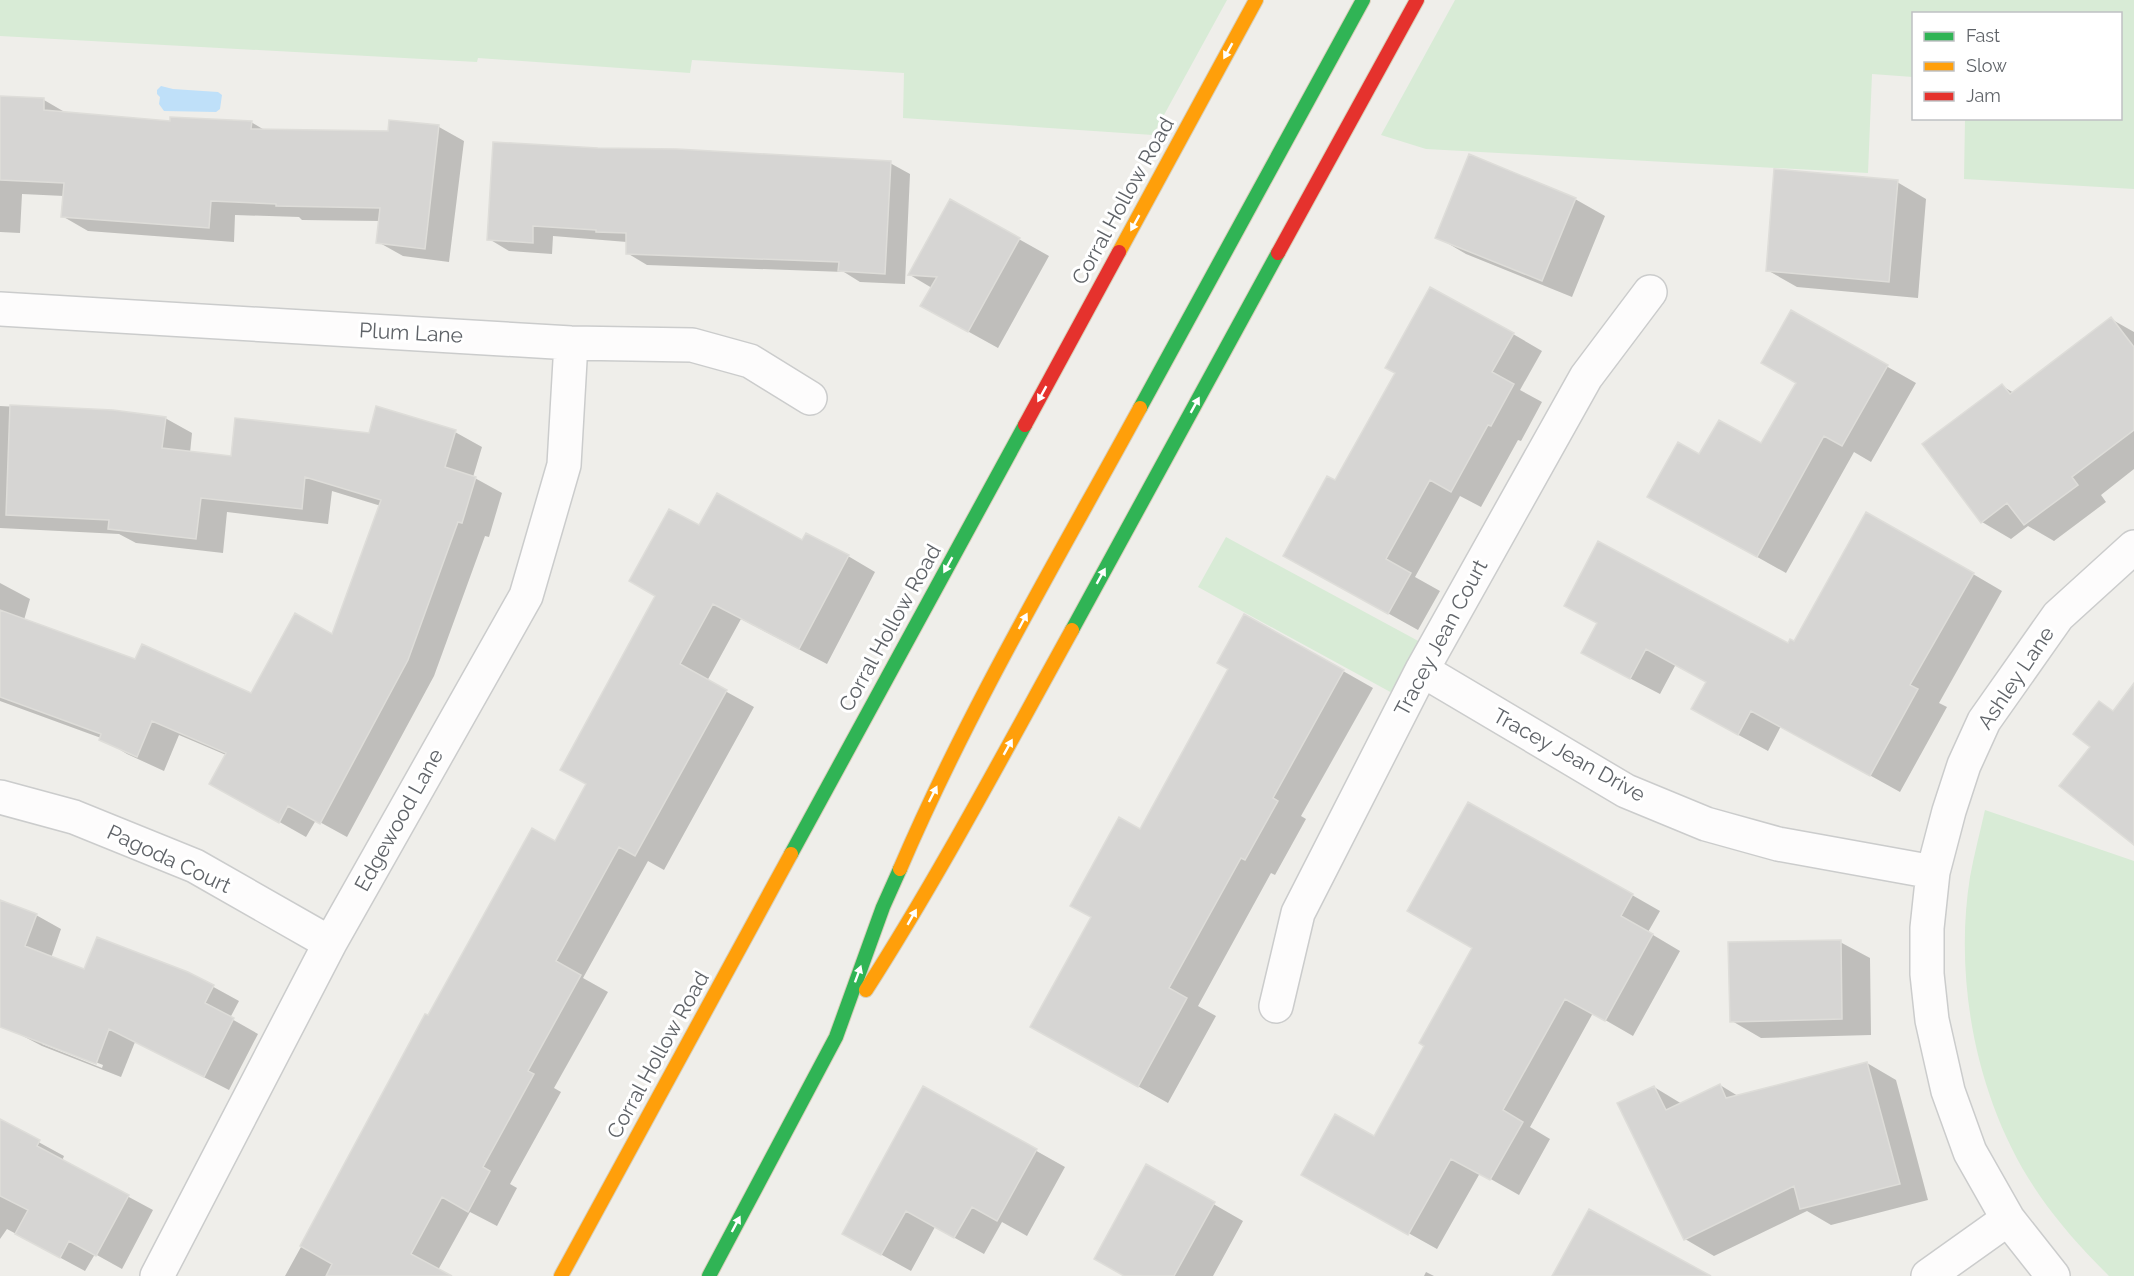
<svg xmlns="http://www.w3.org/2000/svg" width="2134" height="1276" font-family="Raleway,sans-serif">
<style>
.green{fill:#d8ebd6}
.water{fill:#bfe0f9}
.shadow{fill:#0003;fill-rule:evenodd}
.building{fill:#d6d5d3;stroke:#deddd9;stroke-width:1.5}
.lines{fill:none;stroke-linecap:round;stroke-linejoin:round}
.street-casing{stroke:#cbcccc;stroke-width:36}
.fast-casing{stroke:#d7ceb8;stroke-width:16}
.slow-casing{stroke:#d7ceb8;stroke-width:16}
.jam-casing{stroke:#d7ceb8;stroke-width:16}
.street{stroke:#fdfcfc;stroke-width:33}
.fast{stroke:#30b455;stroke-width:14}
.slow{stroke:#ff9f0a;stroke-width:14}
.jam{stroke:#e5322d;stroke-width:14}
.oneway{fill:#fff}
.labels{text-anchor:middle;stroke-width:6;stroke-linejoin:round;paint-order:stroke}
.street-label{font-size:21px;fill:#5f6368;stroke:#fff}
</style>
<rect width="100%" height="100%" fill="#efeeea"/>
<path class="green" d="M 0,0 L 1227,0 L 1153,135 L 903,118 L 904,73 L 692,60 L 690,73 L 478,58 L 477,62 L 0,36 Z
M 1455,0 L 2134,0 L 2134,189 L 1964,179 L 1965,119 L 2120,118 L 2120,14 L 1914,14 L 1913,77 L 1872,74 L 1868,173 L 1426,149 L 1381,135 Z
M 1226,537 L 1422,643 L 1394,694 L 1198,587 Z
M 1985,810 L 2134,861 L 2134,1276 L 2109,1276 C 2084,1251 2060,1225 2040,1196 C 1978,1107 1953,984 1970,877 C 1974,855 1980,832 1985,810 Z"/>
<path class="water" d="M 161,86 L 173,89 L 218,92 L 222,95 L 220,109 L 216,112 L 164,111 L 159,104 L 160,97 L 157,94 L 157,90 Z"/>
<path class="shadow" d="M 0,98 L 44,100 L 68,114 L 171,122 L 251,122 L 266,131 L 389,132 L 439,127 L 464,141 L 449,262 L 403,256 L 378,242 L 380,221 L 302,220 L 299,217 L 235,215 L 234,242 L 88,231 L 62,216 L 64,196 L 22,194 L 20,233 L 0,232 Z
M 598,150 L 890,163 L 910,174 L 905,284 L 860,282 L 844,272 L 647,265 L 627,253 L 627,242 L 553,236 L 552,254 L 509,251 L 489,239 Z
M 1897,182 L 1926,199 L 1918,298 L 1797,287 L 1767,270 Z
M 1575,199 L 1605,216 L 1572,297 L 1466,254 L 1437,237 Z
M 951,201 L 1049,256 L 998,348 L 951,322 L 932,288 L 910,275 Z
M 1791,312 L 1916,383 L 1871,462 L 1854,452 L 1786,573 L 1679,513 L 1700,457 L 1761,445 L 1797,382 Z
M 2111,319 L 2134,332 L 2134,469 L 2101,495 L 2106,502 L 2054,541 L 2028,526 L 2011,539 L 1982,522 L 2002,386 L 2014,393 Z
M 1513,334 L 1542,351 L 1520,390 L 1542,402 L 1521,441 L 1518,440 L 1481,507 L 1460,496 L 1415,577 L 1440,591 L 1418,630 L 1314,572 L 1336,482 Z
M 0,406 L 113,412 L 165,418 L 192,433 L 190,453 L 232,458 L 370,435 L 455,432 L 482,447 L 473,477 L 502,493 L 489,537 L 485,536 L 434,676 L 347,837 L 316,820 L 306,837 L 237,798 L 226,755 L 179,735 L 164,771 L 127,754 L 101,738 L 0,701 L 0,583 L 30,599 L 24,620 L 136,661 L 251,695 L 333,636 L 381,506 L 332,491 L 328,524 L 227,512 L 223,553 L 136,543 L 119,534 L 0,528 Z
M 700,527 L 803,542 L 848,556 L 875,572 L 827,664 L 741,619 L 707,681 L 754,707 L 664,870 L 648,861 L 583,978 L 608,992 L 554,1088 L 561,1092 L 510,1184 L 517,1188 L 497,1226 L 470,1212 L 438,1270 L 448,1276 L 285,1276 L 428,1017 L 555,843 L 588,784 Z
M 1973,574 L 2002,591 L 1939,703 L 1947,707 L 1900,792 L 1781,726 L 1768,751 L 1722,726 L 1708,682 L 1676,664 L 1660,694 L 1612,669 L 1598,623 L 1789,645 Z
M 1343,671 L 1373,688 L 1301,816 L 1306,819 L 1275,875 L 1271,873 L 1198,1006 L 1216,1016 L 1168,1103 L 1061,1043 L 1140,831 Z
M 1632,895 L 1660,911 L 1648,932 L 1680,951 L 1633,1036 L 1593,1013 L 1530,1127 L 1550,1139 L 1519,1195 L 1480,1173 L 1437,1249 L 1331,1190 L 1374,1138 Z
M 0,901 L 36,915 L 61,929 L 51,958 L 85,971 L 188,973 L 239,1001 L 230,1018 L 258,1034 L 229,1090 L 135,1042 L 121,1077 L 42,1046 L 0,1024 ZM 42,1041 L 103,1065 L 102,1068 L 42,1044 Z
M 1840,942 L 1870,958 L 1871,1035 L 1761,1038 L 1732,1021 Z
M 1867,1063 L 1896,1080 L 1928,1200 L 1831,1225 L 1807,1211 L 1714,1256 L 1685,1239 L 1654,1087 L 1682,1104 L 1720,1085 L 1738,1096 Z
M 924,1088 L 1065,1167 L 1027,1236 L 1002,1222 L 984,1254 L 935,1227 L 911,1271 L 873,1250 Z
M 0,1121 L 64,1156 L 62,1161 L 153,1210 L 122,1269 L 95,1254 L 85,1271 L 7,1229 L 0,1239 Z
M 1147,1166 L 1243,1221 L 1213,1276 L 1126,1276 Z
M 1426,1272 L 1434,1276 L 1424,1276 Z"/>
<path class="building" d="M 0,96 L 44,98 L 44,110 L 170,121 L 170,117 L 252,121 L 251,129 L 388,131 L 389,120 L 439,125 L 425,249 L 376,243 L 380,208 L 276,206 L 276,204 L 211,201 L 209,228 L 61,217 L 64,183 L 0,180 Z
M 493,142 L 598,148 L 677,149 L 891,161 L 885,274 L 838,271 L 839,262 L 626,254 L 626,233 L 596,232 L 596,230 L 533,226 L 533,243 L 487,240 Z
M 1469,154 L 1576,198 L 1542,281 L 1435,238 Z
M 1774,169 L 1898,180 L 1889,282 L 1766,271 Z
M 950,199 L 1020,238 L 968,332 L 920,306 L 937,277 L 908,275 Z
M 1430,287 L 1514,333 L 1492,372 L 1514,384 L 1491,426 L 1488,425 L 1451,492 L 1430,480 L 1386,559 L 1411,573 L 1388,614 L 1283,556 L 1327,476 L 1335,480 L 1395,373 L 1385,368 Z
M 1791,310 L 1888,365 L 1842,446 L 1824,436 L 1757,557 L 1647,497 L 1678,442 L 1699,454 L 1719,420 L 1761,443 L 1796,383 L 1761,363 Z
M 2111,317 L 2134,347 L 2134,430 L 2072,477 L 2078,485 L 2024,525 L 2007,503 L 1981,523 L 1922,444 L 2002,384 L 2010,394 Z
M 10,405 L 113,410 L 166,417 L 162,448 L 231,456 L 235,418 L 369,433 L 376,406 L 456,430 L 445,467 L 476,477 L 462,523 L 458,522 L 408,660 L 320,824 L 288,806 L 279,823 L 209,784 L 226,753 L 152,721 L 137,757 L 99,740 L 101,734 L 0,697 L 0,610 L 135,659 L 142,644 L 251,693 L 295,613 L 332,634 L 381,500 L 305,477 L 302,509 L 201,498 L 196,539 L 108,529 L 109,520 L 6,515 Z
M 717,493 L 802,540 L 806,533 L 849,555 L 799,649 L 713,604 L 680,664 L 727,690 L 635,856 L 619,847 L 556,961 L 581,975 L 528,1071 L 534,1074 L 483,1167 L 490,1171 L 468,1212 L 442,1197 L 411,1254 L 452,1276 L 326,1276 L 332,1264 L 300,1246 L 425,1014 L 428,1015 L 532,828 L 555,841 L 586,784 L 560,770 L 655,596 L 629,581 L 669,509 L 699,525 Z
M 1866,512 L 1974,573 L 1910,685 L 1918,689 L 1870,776 L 1751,711 L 1738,735 L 1691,709 L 1706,682 L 1646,649 L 1630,679 L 1581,653 L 1597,623 L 1564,606 L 1598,541 L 1788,643 L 1790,639 L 1794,641 Z
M 1244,614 L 1344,670 L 1273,798 L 1278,801 L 1245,860 L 1241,858 L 1169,988 L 1187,998 L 1138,1087 L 1030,1027 L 1091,917 L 1070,906 L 1119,817 L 1140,829 L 1228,669 L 1217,663 Z
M 2134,683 L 2134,845 L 2059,786 L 2090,747 L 2073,734 L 2099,701 L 2113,711 Z
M 1468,802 L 1633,894 L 1621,916 L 1653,934 L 1605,1021 L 1565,999 L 1503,1110 L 1523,1122 L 1490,1180 L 1451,1159 L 1408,1235 L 1301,1175 L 1335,1114 L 1374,1136 L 1424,1046 L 1419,1043 L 1472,948 L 1407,911 Z
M 0,900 L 37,914 L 25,946 L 84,969 L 97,937 L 188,972 L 214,985 L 205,1003 L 234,1018 L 204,1077 L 109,1029 L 96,1064 L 0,1027 Z
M 1841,940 L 1842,1019 L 1730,1022 L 1728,942 Z
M 1867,1062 L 1900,1184 L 1800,1209 L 1794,1186 L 1684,1240 L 1617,1103 L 1654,1086 L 1666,1110 L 1720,1084 L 1726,1098 Z
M 923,1086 L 1037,1149 L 997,1221 L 972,1207 L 954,1238 L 906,1211 L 881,1255 L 842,1234 Z
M 0,1119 L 40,1140 L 37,1146 L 129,1195 L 96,1256 L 69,1241 L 60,1258 L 15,1234 L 28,1210 L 0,1196 Z
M 1146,1164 L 1215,1202 L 1174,1276 L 1124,1276 L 1094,1259 Z
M 1589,1209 L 1711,1276 L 1552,1276 Z"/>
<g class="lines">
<g class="street-casing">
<path id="street" d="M 0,309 L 571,343 L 692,345 L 750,361 L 810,398
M 1422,670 L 1626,791 L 1706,824 L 1778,844 L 1933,872
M 0,797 L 74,817 L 195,866 L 330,943
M 1276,1006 L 1298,913 L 1422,670 L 1586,377 L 1650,292
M 157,1276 L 330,943 L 526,596 L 564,465 L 571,343
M 1928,1276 L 2008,1219
M 2053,1276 L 2008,1219 L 1970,1152 L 1948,1091 L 1932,1020 L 1927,974 L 1927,928 L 1933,872 L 1949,811 L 1964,765 L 1984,721 L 2058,616 L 2134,547"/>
</g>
<g class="fast-casing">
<path id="fast" d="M 1140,408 L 1363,0
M 1072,630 L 1278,253
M 791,854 L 1025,425
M 709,1276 L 836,1037 L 883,907 L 900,869"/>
</g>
<g class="slow-casing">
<path id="slow" d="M 1119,252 L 1256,0
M 900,869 C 968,710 1057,560 1140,408
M 866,990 C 941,873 1005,751 1072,630
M 561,1276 L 791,854"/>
</g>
<g class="jam-casing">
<path id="jam" d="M 1278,253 L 1417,0
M 1025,425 L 1119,252"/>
</g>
<use href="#street" class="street"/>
<use href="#fast" class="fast"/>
<use href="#slow" class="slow"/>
<use href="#jam" class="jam"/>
</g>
<defs><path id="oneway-solid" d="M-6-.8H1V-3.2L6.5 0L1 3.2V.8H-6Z" transform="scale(1.5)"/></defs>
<g class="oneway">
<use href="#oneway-solid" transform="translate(1228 51) rotate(119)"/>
<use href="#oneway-solid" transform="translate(1135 223) rotate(119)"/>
<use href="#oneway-solid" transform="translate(1042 394) rotate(119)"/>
<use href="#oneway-solid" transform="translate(1195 405) rotate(-61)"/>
<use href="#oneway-solid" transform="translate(948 565) rotate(119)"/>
<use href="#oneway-solid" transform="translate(1101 576) rotate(-61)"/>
<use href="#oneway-solid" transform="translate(1023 621) rotate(-62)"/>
<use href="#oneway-solid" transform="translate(1008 747) rotate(-61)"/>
<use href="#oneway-solid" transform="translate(933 794) rotate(-63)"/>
<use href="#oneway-solid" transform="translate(912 917) rotate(-60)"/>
<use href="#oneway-solid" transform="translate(858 974) rotate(-70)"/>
<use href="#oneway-solid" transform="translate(736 1224) rotate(-62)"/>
</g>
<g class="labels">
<g class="street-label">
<text transform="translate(1123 201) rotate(-61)" y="7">Corral Hollow Road</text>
<text transform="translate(411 333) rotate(3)" y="7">Plum Lane</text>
<text transform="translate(890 628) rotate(-61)" y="7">Corral Hollow Road</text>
<text transform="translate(1441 638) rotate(-62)" y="7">Tracey Jean Court</text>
<text transform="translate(2016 678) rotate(-56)" y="7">Ashley Lane</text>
<text transform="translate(1569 755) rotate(29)" y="7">Tracey Jean Drive</text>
<text transform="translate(399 820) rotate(-61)" y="7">Edgewood Lane</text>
<text transform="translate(169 859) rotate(25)" y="7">Pagoda Court</text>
<text transform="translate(658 1055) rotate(-61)" y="7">Corral Hollow Road</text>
</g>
</g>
<rect x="1912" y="12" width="210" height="108" fill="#ffffff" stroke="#bfc1c3" stroke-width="1.5"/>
<rect x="1924" y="32" width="30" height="9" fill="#30b455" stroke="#bfc1c3" stroke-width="1.5"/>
<text x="1966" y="42" font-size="18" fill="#5f6368">Fast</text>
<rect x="1924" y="62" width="30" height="9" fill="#ff9f0a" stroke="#bfc1c3" stroke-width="1.5"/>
<text x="1966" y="72" font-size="18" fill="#5f6368">Slow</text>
<rect x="1924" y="92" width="30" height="9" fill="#e5322d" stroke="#bfc1c3" stroke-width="1.5"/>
<text x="1966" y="102" font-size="18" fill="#5f6368">Jam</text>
</svg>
